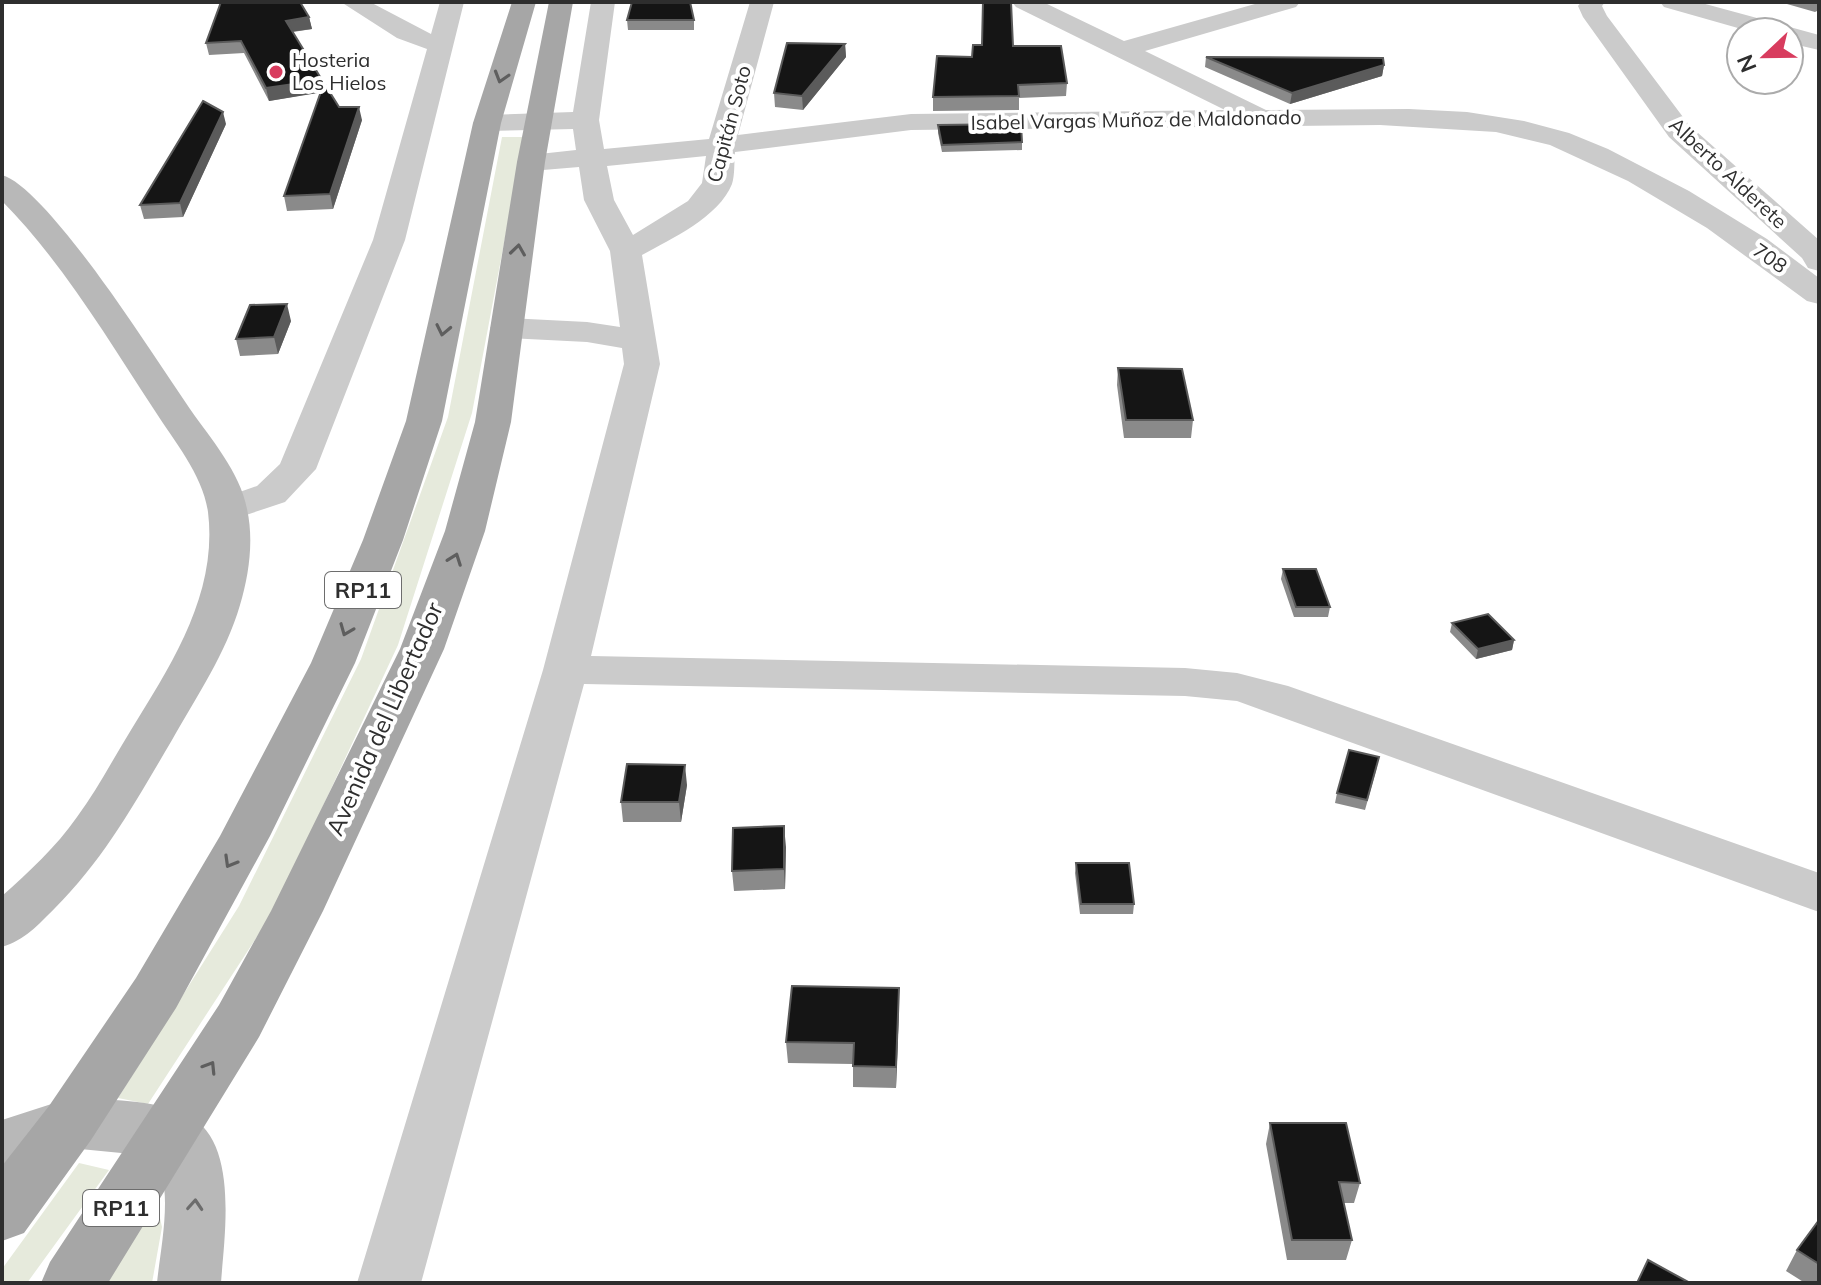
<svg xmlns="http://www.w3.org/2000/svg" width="1821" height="1285" font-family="Mulish,sans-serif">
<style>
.green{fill:#e6eadc}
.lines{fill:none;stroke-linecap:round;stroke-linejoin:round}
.street{fill:#cbcbcb;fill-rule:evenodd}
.secondary{fill:#b8b8b8;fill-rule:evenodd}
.primary{fill:#a6a6a6;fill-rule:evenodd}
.wall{fill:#8a8a8a}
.shaded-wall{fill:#5b5b5b}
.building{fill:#151515;stroke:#5b5b5b;stroke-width:2}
.oneway{stroke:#5e5e5e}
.oneway2{stroke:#6c6c6c}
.poi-dot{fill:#d83c5e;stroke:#fff;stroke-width:3}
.labels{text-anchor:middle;stroke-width:8;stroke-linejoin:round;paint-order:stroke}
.far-poi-label{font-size:20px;fill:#2e2e2e;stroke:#fff;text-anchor:start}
.far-street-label{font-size:20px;fill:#2e2e2e;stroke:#fff}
.shield{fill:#fff;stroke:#6d6d6d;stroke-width:2}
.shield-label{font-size:22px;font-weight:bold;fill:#2e2e2e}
.street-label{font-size:24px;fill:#2e2e2e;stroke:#fff}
</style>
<rect width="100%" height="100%" fill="#fff"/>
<path class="green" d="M 502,137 L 524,137 L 472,413 L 398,645 L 275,909 L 148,1104 L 118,1098 L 239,906 L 361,659 L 448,417 Z
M 79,1163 L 109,1170 L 27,1283 L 2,1283 L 2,1269 Z
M 155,1196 L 162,1227 L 152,1283 L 96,1283 Z"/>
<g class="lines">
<path class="street" d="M 341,2 L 370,2 L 431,34 L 440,2 L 464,2 L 405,240 L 316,469 L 285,502 L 228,521 L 214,517 L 208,509 L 214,501 L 257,486 L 280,464 L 373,240 L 427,49 L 397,38 Z
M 591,2 L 615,2 L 599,120 L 604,149 L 709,139 L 750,2 L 774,2 L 738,135 L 911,114 L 1225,110 L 1016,7 L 1012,2 L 1043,2 L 1124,41 L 1262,2 L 1300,2 L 1296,7 L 1145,51 L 1266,110 L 1409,109 L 1467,112 L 1524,121 L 1569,133 L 1608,149 L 1689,191 L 1767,239 L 1819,278 L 1819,304 L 1807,301 L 1707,228 L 1628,181 L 1550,145 L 1496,132 L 1380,125 L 911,130 L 735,152 C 734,162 735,175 732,184 C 719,217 671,239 642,255 L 660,364 L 591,656 L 1185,668 L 1237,673 L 1288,686 L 1819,873 L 1819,912 L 1237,701 L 1185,696 L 584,684 L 421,1283 L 357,1283 L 543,670 L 624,364 L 622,348 L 587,342 L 507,338 L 495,335 L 490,328 L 495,321 L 507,318 L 587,322 L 620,327 L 610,251 L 584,200 L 579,167 L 531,171 L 521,168 L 517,162 L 521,156 L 576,150 L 573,129 L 487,131 L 477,129 L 473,123 L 477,117 L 487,115 L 573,112 ZM 706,156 L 702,183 L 688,201 L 633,235 L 614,200 L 607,166 Z
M 1581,2 L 1605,2 L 1602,6 L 1607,16 L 1689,125 L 1819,240 L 1819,271 L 1808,268 L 1802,258 L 1669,137 L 1583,17 L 1578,6 Z
M 1660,2 L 1698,2 L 1819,35 L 1819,50 L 1789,43 L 1789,32 L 1752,32 L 1664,7 Z"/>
<path class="secondary" d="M 2,175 C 32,183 92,266 112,294 C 139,332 164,371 190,409 C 211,439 240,472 247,509 C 254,540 249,575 240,605 C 226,653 197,696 172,740 C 136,801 105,858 55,908 C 38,925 25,940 2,947 L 2,896 C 29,872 56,847 77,817 C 97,790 113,759 131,730 C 172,664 218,593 208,512 C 203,475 174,441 155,411 C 107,338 63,263 2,201 Z
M 70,1098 C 108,1100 152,1099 187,1115 C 240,1140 224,1237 221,1283 L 157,1283 C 160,1250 176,1180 152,1156 L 70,1148 L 2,1170 L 2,1120 Z"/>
<path class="primary" d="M 512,2 L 536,2 L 501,123 L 442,421 L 403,540 L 355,663 L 270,836 L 176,1008 L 91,1140 L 24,1233 L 2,1241 L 2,1166 L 49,1106 L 136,978 L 220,836 L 311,663 L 363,540 L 406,421 L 473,123 Z
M 549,2 L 573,2 L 545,162 L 511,422 L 485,531 L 444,649 L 323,911 L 259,1037 L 108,1283 L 41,1283 L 50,1262 L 219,1005 L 271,911 L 400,649 L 445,531 L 475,422 L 517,162 Z"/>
</g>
<path class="wall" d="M 1780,2 L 1819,2 L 1819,10 L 1815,12 Z
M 309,17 L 312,29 L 293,32 L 322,80 L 323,86 L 339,107 L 362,120 L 333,209 L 287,211 L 284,196 L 321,92 L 269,101 L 244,53 L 209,55 L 206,43 Z
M 627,20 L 694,20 L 694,30 L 628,30 Z
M 845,44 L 846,57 L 803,110 L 775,107 L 774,93 Z
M 1013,46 L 1067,83 L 1066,96 L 1019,98 L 1019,110 L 933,111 L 933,97 L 972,57 Z
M 1206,57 L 1384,65 L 1382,76 L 1290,104 L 1205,67 Z
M 226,124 L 183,217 L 144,219 L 140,205 Z
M 938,125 L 1022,142 L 1022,150 L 942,152 L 938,133 Z
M 291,321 L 278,354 L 240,356 L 236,339 Z
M 1118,368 L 1193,420 L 1191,438 L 1124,438 L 1117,385 Z
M 1283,569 L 1330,607 L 1328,617 L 1294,617 L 1281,579 Z
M 1452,623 L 1514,640 L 1512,650 L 1476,659 L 1450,632 Z
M 1377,767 L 1365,810 L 1335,803 L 1337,793 Z
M 687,785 L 681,822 L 623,822 L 621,802 Z
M 786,847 L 785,889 L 734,891 L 732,871 Z
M 1076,863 L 1134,904 L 1133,914 L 1080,914 L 1075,873 Z
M 899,1008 L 896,1088 L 853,1087 L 853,1064 L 788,1063 L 786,1042 Z
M 1270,1123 L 1360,1183 L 1354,1203 L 1343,1203 L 1352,1240 L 1346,1260 L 1287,1260 L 1266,1144 Z
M 1819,1220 L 1819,1283 L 1805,1283 L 1786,1271 L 1797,1250 Z"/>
<path class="shaded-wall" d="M 309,17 L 312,29 L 289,32 L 286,21 Z
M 845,44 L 846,57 L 803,110 L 802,96 Z
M 1384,65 L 1382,76 L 1290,104 L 1292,93 Z
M 322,80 L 324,92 L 269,101 L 266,88 Z
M 359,107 L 362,120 L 333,209 L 330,194 Z
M 223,112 L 226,124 L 183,217 L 180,203 Z
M 287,304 L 291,321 L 278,354 L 274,337 Z
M 1514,640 L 1512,650 L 1476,659 L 1478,649 Z
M 685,765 L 687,785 L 681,822 L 679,802 Z
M 784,826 L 786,847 L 785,889 L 784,869 Z
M 899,988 L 899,1008 L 896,1088 L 896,1067 Z"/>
<path class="building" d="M 221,2 L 300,2 L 309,17 L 286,21 L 322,80 L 266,88 L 241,41 L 206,43 Z
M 632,2 L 690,2 L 694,20 L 627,20 Z
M 983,2 L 1011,2 L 1013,46 L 1061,46 L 1067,83 L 1018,85 L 1019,96 L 933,97 L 937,56 L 972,57 L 973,45 L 982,45 Z
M 787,43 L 845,44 L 802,96 L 774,93 Z
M 1206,57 L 1383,58 L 1384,65 L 1292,93 Z
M 324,83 L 339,107 L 359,107 L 330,194 L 284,196 Z
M 203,101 L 223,112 L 180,203 L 140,205 Z
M 1021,124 L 1022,142 L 942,145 L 938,125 Z
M 287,304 L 274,337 L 236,339 L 250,305 Z
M 1118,368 L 1182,369 L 1193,420 L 1126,420 Z
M 1283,569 L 1316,569 L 1330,607 L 1296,607 Z
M 1488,614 L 1514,640 L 1478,649 L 1452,623 Z
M 1349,750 L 1379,757 L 1367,800 L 1337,793 Z
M 627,764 L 685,765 L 679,802 L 621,802 Z
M 784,826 L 784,869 L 732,871 L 733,828 Z
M 1076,863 L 1129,863 L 1134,904 L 1081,904 Z
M 792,986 L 899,988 L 896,1067 L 853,1066 L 854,1043 L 786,1042 Z
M 1270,1123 L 1346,1123 L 1360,1183 L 1339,1182 L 1352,1240 L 1292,1240 Z
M 1819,1220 L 1819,1264 L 1797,1250 Z
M 1648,1260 L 1690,1283 L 1637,1283 Z"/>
<defs><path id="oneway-chevron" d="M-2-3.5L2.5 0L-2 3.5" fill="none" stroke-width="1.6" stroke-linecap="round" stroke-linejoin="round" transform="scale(2)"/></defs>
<g class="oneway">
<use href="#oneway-chevron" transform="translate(501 77) rotate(107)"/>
<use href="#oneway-chevron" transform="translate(518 250) rotate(-82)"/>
<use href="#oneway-chevron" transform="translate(443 330) rotate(102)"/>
<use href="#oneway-chevron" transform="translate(455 559) rotate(-70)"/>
<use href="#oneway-chevron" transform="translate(346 630) rotate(112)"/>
<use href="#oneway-chevron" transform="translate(230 862) rotate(120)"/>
<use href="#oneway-chevron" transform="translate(210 1067) rotate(-58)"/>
</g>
<use class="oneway2" href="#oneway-chevron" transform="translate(195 1205) rotate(-86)"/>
<circle class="poi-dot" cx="276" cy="72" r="8"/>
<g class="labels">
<g class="far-poi-label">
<text x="292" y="67">Hosteria<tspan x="292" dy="23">Los Hielos</tspan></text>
</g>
<g class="far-street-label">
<text transform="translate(1136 120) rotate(-1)" y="7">Isabel Vargas Muñoz de Maldonado</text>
<text transform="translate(729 124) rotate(-75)" y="7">Capitán Soto</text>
<text transform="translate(1728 173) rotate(43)" y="7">Alberto Alderete</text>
<text transform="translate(1770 258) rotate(35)" y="7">708</text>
</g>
<g class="shield">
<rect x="325" y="572" width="76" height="36" rx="6"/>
<rect x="83" y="1190" width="76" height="36" rx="6"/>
</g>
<g class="shield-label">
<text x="363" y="598">RP11</text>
<text x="121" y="1216">RP11</text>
</g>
<g class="street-label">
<text transform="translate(385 719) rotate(-66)" y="8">Avenida del Libertador</text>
</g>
</g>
<rect width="1821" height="1285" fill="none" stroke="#2e2e2e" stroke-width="8"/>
<g transform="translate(1765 56) rotate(248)"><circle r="38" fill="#ffffff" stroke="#ababab" stroke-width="2"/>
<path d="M0-6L14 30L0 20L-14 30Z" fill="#d83c5e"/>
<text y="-12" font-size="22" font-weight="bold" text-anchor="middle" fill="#2e2e2e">N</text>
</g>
</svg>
